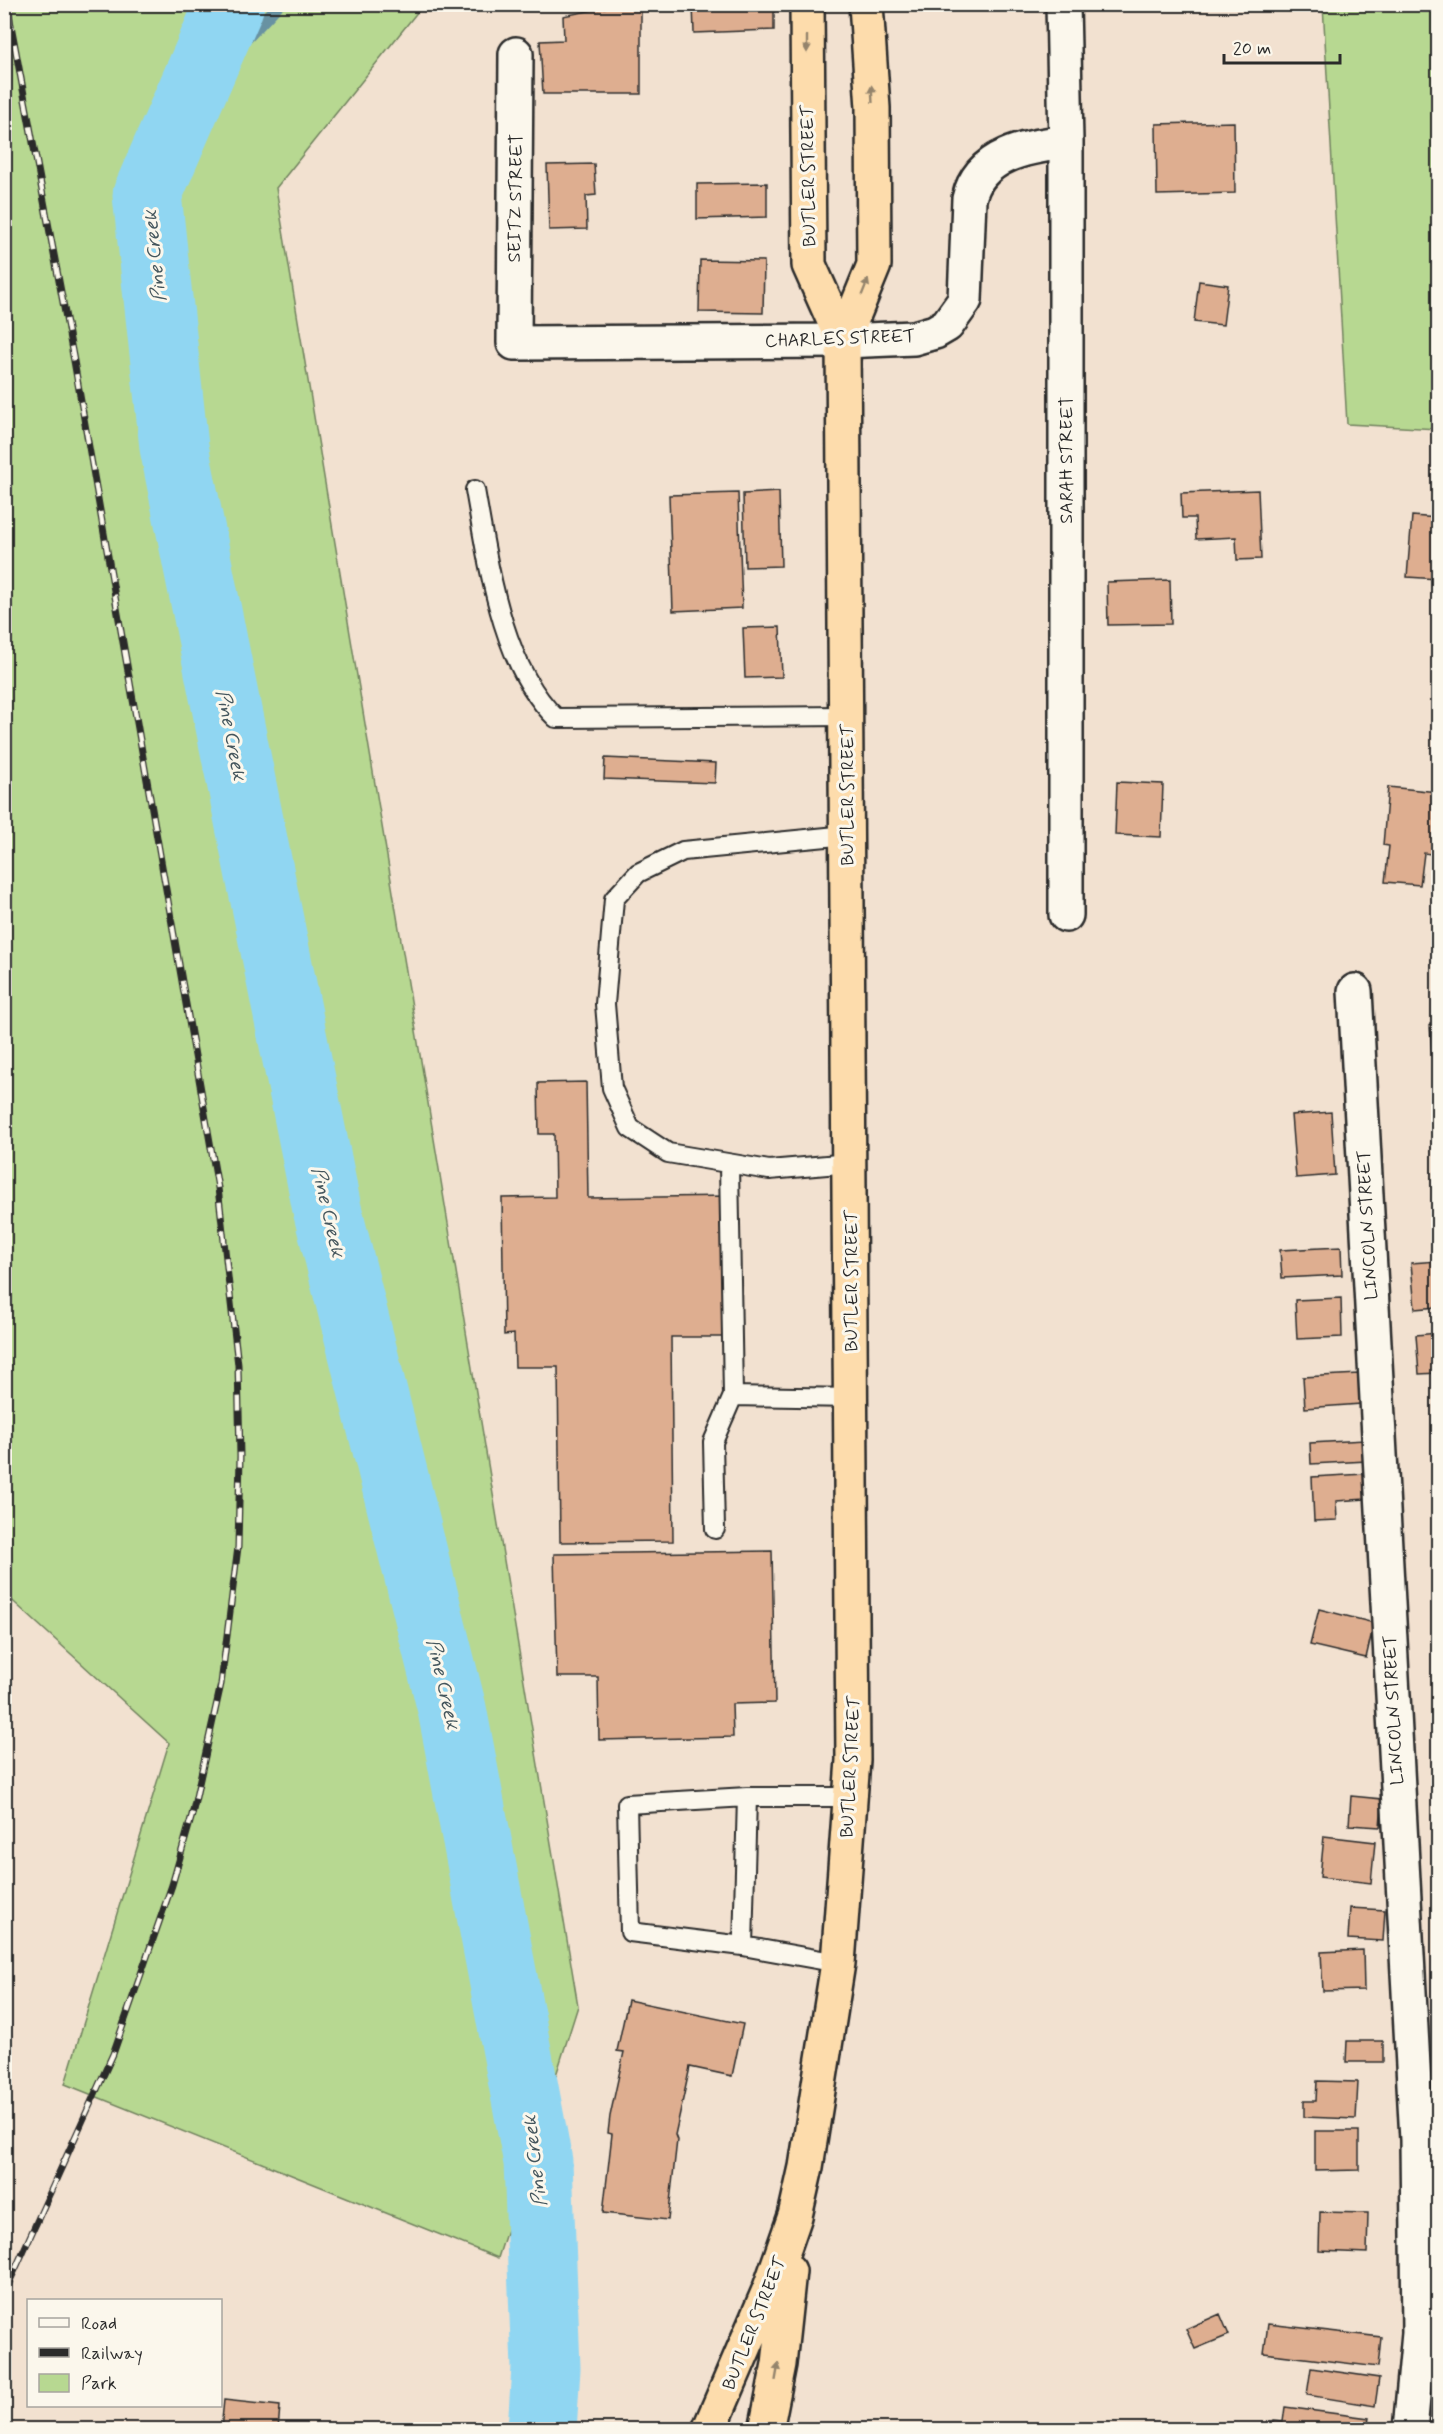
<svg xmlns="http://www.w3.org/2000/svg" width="1443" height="2434" font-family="Mynerve,sans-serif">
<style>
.green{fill:#b7d891;stroke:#71825e;stroke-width:1.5}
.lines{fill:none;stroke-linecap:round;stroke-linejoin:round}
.stream{stroke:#6892a2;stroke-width:12}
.river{stroke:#90d6f2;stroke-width:69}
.building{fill:#deae90;stroke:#2b2b2b;stroke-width:1.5}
.service-casing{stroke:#2b2b2b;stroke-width:22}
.minor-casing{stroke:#2b2b2b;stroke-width:38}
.trunk-casing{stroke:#2b2b2b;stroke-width:38}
.service{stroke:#fbf7ec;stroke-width:18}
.minor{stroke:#fbf7ec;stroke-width:33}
.trunk{stroke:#fddcac;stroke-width:33}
.rail-casing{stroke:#2b2b2b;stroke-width:7}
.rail{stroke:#fbf7ec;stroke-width:4.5;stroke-dasharray:14;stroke-linecap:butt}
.oneway{fill:#94846c}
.labels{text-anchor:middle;stroke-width:6;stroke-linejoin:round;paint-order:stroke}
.street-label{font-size:18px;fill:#2b2b2b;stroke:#fbf7ec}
.water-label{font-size:20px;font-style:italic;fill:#44565d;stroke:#fbf7ec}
</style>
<rect width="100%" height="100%" fill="#f2e1d0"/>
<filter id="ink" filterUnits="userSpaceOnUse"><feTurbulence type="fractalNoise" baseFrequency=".0167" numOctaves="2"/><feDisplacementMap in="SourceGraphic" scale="12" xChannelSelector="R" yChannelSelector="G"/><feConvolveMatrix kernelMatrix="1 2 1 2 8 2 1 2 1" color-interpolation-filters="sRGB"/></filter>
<g filter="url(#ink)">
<path class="green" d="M 5,4 L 423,5 L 276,188 L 578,2006 L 498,2258 L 65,2084 L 169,1743 L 5,1594 Z
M 1323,5 L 1438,5 L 1438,429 L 1347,424 Z"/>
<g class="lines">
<path class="stream" d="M 190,99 L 279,4"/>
<path class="river" d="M 230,4 L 147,195 L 174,447 L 327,1209 L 452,1709 L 538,2162 L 546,2368 L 542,2430"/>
</g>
<path class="building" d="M 623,4 L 641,4 L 641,94 L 543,94 L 540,41 L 564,40 L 563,16 Z
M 693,4 L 774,4 L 774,30 L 694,33 Z
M 1234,122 L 1235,193 L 1157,195 L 1156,124 Z
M 594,164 L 596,195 L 586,196 L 587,229 L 549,230 L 547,165 Z
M 767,183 L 767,217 L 697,219 L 697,184 Z
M 700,260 L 764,261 L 763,313 L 699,312 Z
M 1199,281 L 1228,285 L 1223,325 L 1194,322 Z
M 1258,490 L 1261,559 L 1237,560 L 1236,537 L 1196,539 L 1195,518 L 1182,518 L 1181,493 Z
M 779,492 L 781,566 L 745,567 L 743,494 Z
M 738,493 L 742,608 L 673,611 L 669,495 Z
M 1412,516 L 1438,518 L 1438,579 L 1407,577 Z
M 1170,580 L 1171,624 L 1108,625 L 1107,582 Z
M 780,627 L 782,677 L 745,678 L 743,628 Z
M 605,758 L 716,763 L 715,783 L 604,779 Z
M 1117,782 L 1163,784 L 1161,837 L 1115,835 Z
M 1388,787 L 1438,792 L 1438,855 L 1424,853 L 1420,885 L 1385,882 L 1389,846 L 1383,845 Z
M 1438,1023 L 1438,1102 L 1435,1102 L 1430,1024 Z
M 586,1082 L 588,1198 L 729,1196 L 730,1337 L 671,1337 L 673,1541 L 560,1542 L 558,1367 L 515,1367 L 514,1334 L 504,1335 L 502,1198 L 555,1197 L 554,1134 L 539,1134 L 538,1083 Z
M 1331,1112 L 1335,1175 L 1296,1178 L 1291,1115 Z
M 1341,1247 L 1342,1275 L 1282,1278 L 1280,1250 Z
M 1438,1261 L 1438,1307 L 1415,1309 L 1411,1263 Z
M 1341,1298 L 1342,1337 L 1297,1339 L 1295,1300 Z
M 1438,1333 L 1438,1373 L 1419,1374 L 1416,1335 Z
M 1359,1374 L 1361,1404 L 1305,1408 L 1303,1377 Z
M 1365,1440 L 1367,1461 L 1311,1464 L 1310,1443 Z
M 1365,1474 L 1366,1499 L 1336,1501 L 1337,1520 L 1314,1521 L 1312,1477 Z
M 772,1551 L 775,1703 L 732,1704 L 733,1737 L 599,1740 L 598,1677 L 557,1677 L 554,1554 Z
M 1319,1609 L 1374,1623 L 1366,1658 L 1310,1645 Z
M 1351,1796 L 1382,1799 L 1380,1827 L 1349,1825 Z
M 1324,1836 L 1375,1842 L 1371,1883 L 1320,1877 Z
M 1350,1908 L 1385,1910 L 1383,1941 L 1348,1939 Z
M 1363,1950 L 1364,1990 L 1323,1991 L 1321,1952 Z
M 628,2000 L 743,2024 L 732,2076 L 690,2067 L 675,2135 L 677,2140 L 668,2220 L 603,2213 L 612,2134 L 608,2133 L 610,2116 L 624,2052 L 617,2051 Z
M 1347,2041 L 1383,2041 L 1383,2062 L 1346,2062 Z
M 1317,2081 L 1358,2082 L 1356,2119 L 1304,2117 L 1304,2101 L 1316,2101 Z
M 1315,2131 L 1359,2131 L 1359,2170 L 1315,2171 Z
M 1320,2212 L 1368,2213 L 1367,2253 L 1319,2251 Z
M 1220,2314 L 1229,2335 L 1195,2349 L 1186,2329 Z
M 1268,2324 L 1381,2337 L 1378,2367 L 1264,2353 Z
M 1311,2368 L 1379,2378 L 1375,2406 L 1307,2395 Z
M 224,2400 L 280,2406 L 278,2430 L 221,2430 Z
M 1285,2407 L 1369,2418 L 1367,2430 L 1272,2430 L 1274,2421 L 1283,2422 Z"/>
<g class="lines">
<g class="service-casing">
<path id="service" d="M 475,490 C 488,562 501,665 556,718 L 846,716
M 847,835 L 683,851 L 638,873 L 614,899 L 605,1004 L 612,1088 L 630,1128 L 668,1153 L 769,1170 L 850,1163
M 729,1165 L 733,1396 L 852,1398
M 715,1529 L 713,1442 L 733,1396
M 743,1946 L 747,1797
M 838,1963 L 743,1946 L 630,1932 L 627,1804 L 747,1797 L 849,1797"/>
</g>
<g class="minor-casing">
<path id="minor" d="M 1063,4 L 1066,142 L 1066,915
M 516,54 L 514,343 L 843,341 L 914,338 L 935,332 L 947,325 L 965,300 L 969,199 C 979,154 1027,147 1066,142
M 1355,991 L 1417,2140 L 1419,2333 L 1410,2430"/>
</g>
<g class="trunk-casing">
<path id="trunk" d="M 807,4 L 809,265 L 843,341
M 709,2430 L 770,2288 L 795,2216 L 806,2167 L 838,1963 L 853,1760 L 843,341 L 874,265 L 873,108 L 866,4
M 766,2430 L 779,2364 L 789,2271"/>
</g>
<use href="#service" class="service"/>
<use href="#minor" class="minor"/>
<use href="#trunk" class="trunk"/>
<g class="rail-casing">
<path id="rail" d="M 4,2294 L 113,2054 L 172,1885 L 192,1815 L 221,1684 L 238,1547 L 240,1456 L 238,1365 L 218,1188 L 74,361 L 7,4"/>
</g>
<use href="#rail" class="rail"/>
</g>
<defs><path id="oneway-solid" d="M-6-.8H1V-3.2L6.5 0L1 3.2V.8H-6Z" transform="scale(1.5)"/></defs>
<g class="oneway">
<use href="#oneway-solid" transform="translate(807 44) rotate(90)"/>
<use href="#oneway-solid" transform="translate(872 94) rotate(-93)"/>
<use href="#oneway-solid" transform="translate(865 287) rotate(-68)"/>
<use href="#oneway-solid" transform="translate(777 2372) rotate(-80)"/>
</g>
</g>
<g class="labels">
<g class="street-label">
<text transform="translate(808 176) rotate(-91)" y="6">BUTLER STREET</text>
<text transform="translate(515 198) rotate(-89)" y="6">SEITZ STREET</text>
<text transform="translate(840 338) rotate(-2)" y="6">CHARLES STREET</text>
<text transform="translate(1066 460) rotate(-90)" y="6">SARAH STREET</text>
<text transform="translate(847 795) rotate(-90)" y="6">BUTLER STREET</text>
<text transform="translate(1367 1225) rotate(-93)" y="6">LINCOLN STREET</text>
<text transform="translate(851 1281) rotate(-90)" y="6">BUTLER STREET</text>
<text transform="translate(1393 1710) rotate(-93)" y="6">LINCOLN STREET</text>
<text transform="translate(850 1767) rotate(-87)" y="6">BUTLER STREET</text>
<text transform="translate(754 2323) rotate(-68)" y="6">BUTLER STREET</text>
</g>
<g class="water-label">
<text transform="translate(154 256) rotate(-96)" y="7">Pine Creek</text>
<text transform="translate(232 735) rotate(79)" y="7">Pine Creek</text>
<text transform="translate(329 1212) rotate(77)" y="7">Pine Creek</text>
<text transform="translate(444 1684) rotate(77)" y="7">Pine Creek</text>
<text transform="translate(534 2161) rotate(-97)" y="7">Pine Creek</text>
</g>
</g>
<rect width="1443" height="2434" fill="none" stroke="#fbf7ec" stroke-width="24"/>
<rect x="12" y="12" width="1419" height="2410" fill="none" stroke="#2b2b2b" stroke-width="2" filter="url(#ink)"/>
<rect x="27" y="2299" width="195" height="108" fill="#fbf7ec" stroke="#a8a59f" stroke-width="1.5"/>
<rect x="39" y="2318" width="30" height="9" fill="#fbf7ec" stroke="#a8a59f" stroke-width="1.5"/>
<text x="81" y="2329" font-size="18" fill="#2b2b2b">Road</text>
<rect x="39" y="2348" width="30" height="9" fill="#2b2b2b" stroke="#a8a59f" stroke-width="1.5"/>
<text x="81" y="2359" font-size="18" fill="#2b2b2b">Railway</text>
<rect x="39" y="2374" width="30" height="18" fill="#b7d891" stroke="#a8a59f" stroke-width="1.5"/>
<text x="81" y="2389" font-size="18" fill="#2b2b2b">Park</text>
<path d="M1224 54v9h116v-9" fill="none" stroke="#2b2b2b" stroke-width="3"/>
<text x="1233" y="54" font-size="18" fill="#2b2b2b" stroke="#fbf7ec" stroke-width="4.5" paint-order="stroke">20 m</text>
</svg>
